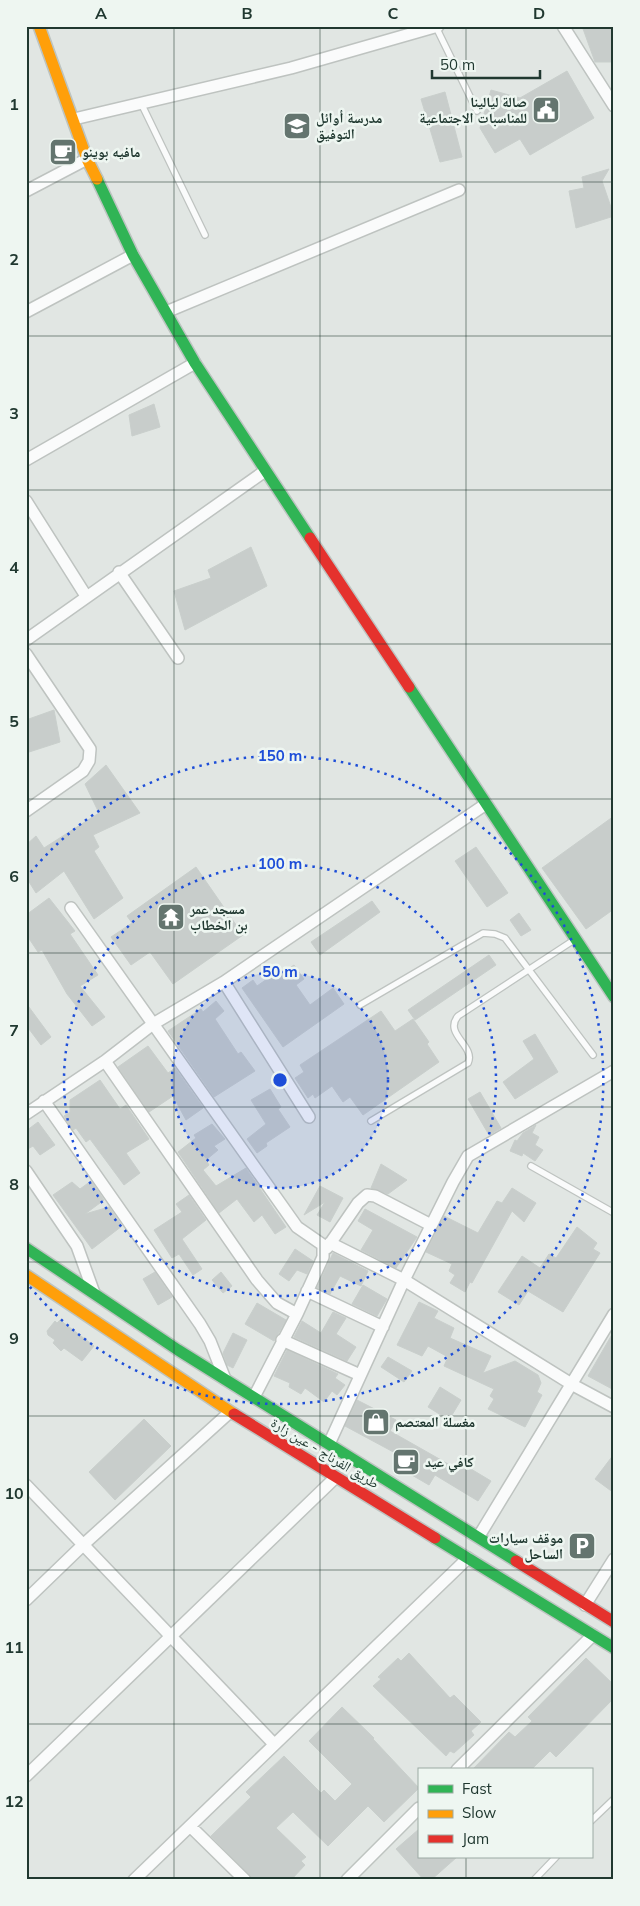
<svg xmlns="http://www.w3.org/2000/svg" width="640" height="1906" font-family="Mulish,'Noto Naskh Arabic',sans-serif">
<style>
.building{fill:#c8cdcb;stroke:#c9cfcc}
.lines{fill:none;stroke-linecap:round;stroke-linejoin:round}
.lane-casing{stroke:#bec3c0;stroke-width:8}
.street-casing{stroke:#bec3c0;stroke-width:14}
.fast-casing{stroke:#bdc4c1;stroke-width:14}
.slow-casing{stroke:#bdc4c1;stroke-width:14}
.jam-casing{stroke:#bdc4c1;stroke-width:14}
.lane{stroke:#fafbfb;stroke-width:5.5}
.street{stroke:#fafbfb;stroke-width:11}
.fast{stroke:#30b455;stroke-width:11}
.slow{stroke:#ff9f0a;stroke-width:11}
.jam{stroke:#e5322d;stroke-width:11}
.grid{fill:none;stroke:#203830;stroke-width:1;stroke-opacity:0.55}
.ring{fill:none;stroke:#1d4ed8;stroke-width:2.5;stroke-dasharray:2.5 5}
.labels{text-anchor:middle;stroke-width:5;stroke-linejoin:round;paint-order:stroke}
.poi-label{font-size:14px;font-weight:bold;fill:#203830;stroke:#eef6f1;text-anchor:start}
.street-label{font-size:14px;fill:#203830;stroke:#eef6f1}
.centre{fill:#1d4ed8;stroke:#eef6f1;stroke-width:2.5}
.ring-label{font-size:15px;text-anchor:middle;font-weight:bold;fill:#1d4ed8;stroke:#eef6f1;stroke-width:5;stroke-linejoin:round;paint-order:stroke}
.neatline{fill:none;stroke:#203830;stroke-width:2}
.grid-label{font-size:16px;text-anchor:middle;font-weight:bold;fill:#203830}
</style>
<rect width="100%" height="100%" fill="#e1e6e3"/>
<path class="building" d="M 582,26 L 614,26 L 614,62 L 595,62 Z
M 567,71 L 594,118 L 530,155 L 520,139 L 495,153 L 480,128 L 491,90 L 520,98 Z
M 445,92 L 462,157 L 440,162 L 421,99 Z
M 609,169 L 602,181 L 614,216 L 576,228 L 569,191 L 584,188 L 582,177 Z
M 154,404 L 160,427 L 132,436 L 129,415 Z
M 251,547 L 267,586 L 185,630 L 174,591 L 211,578 L 208,570 Z
M 54,710 L 60,742 L 26,753 L 26,720 Z
M 106,765 L 140,813 L 93,835 L 99,847 L 94,851 L 123,898 L 94,919 L 64,871 L 36,893 L 26,877 L 26,845 L 36,836 L 44,848 L 99,813 L 85,784 Z
M 614,816 L 614,909 L 586,929 L 542,868 Z
M 476,847 L 508,893 L 487,907 L 455,861 Z
M 196,867 L 243,935 L 173,984 L 150,952 L 131,965 L 111,937 L 132,923 L 127,916 Z
M 49,898 L 75,931 L 70,934 L 98,975 L 80,986 L 105,1017 L 92,1026 L 67,994 L 42,950 L 38,952 L 26,934 L 26,915 Z
M 372,901 L 380,912 L 320,955 L 311,942 Z
M 519,913 L 531,930 L 521,936 L 510,920 Z
M 489,955 L 496,965 L 415,1020 L 408,1010 Z
M 294,965 L 304,979 L 296,985 L 310,1005 L 333,988 L 344,1004 L 283,1047 L 242,988 L 253,980 L 257,986 L 280,970 L 282,973 Z
M 216,1001 L 224,1011 L 215,1019 L 238,1054 L 241,1052 L 255,1071 L 214,1097 L 168,1031 L 201,1009 L 203,1012 Z
M 26,1003 L 51,1037 L 41,1045 L 26,1025 Z
M 381,1011 L 395,1031 L 413,1019 L 429,1042 L 427,1044 L 439,1062 L 363,1115 L 350,1097 L 343,1102 L 332,1086 L 315,1098 L 313,1094 L 308,1098 L 295,1078 L 304,1072 L 300,1065 Z
M 535,1034 L 558,1072 L 515,1099 L 503,1082 L 534,1059 L 523,1041 Z
M 148,1046 L 168,1073 L 175,1068 L 202,1106 L 203,1108 L 186,1120 L 173,1096 L 149,1112 L 118,1067 Z
M 100,1080 L 120,1109 L 126,1105 L 149,1139 L 126,1153 L 140,1173 L 124,1185 L 90,1139 L 86,1142 L 76,1128 L 73,1130 L 64,1116 L 70,1112 L 70,1100 Z
M 270,1089 L 281,1107 L 278,1109 L 290,1127 L 266,1143 L 267,1146 L 257,1153 L 247,1139 L 266,1124 L 251,1100 Z
M 480,1092 L 501,1128 L 489,1135 L 468,1099 Z
M 38,1122 L 55,1145 L 40,1155 L 33,1146 L 26,1150 L 26,1131 Z
M 212,1124 L 225,1139 L 214,1146 L 218,1150 L 206,1160 L 209,1165 L 203,1170 L 216,1186 L 246,1168 L 286,1227 L 275,1234 L 262,1215 L 254,1222 L 237,1199 L 219,1213 L 178,1152 L 196,1138 L 194,1135 Z
M 536,1125 L 532,1133 L 539,1137 L 535,1145 L 543,1150 L 535,1161 L 523,1153 L 522,1156 L 510,1151 L 515,1140 L 517,1141 L 523,1133 Z
M 381,1164 L 407,1180 L 388,1194 L 371,1188 Z
M 91,1181 L 104,1200 L 85,1214 L 109,1207 L 122,1226 L 92,1249 L 53,1195 L 72,1182 L 80,1189 Z
M 320,1186 L 343,1198 L 330,1222 L 317,1215 L 325,1202 L 304,1215 Z
M 512,1188 L 536,1203 L 524,1222 L 512,1211 L 472,1283 L 470,1282 L 465,1292 L 450,1283 L 455,1275 L 449,1271 L 452,1264 L 426,1252 L 444,1216 L 478,1233 L 497,1201 L 502,1203 Z
M 189,1195 L 206,1220 L 182,1239 L 202,1269 L 193,1275 L 179,1254 L 172,1258 L 154,1230 L 182,1212 L 176,1204 Z
M 365,1209 L 417,1237 L 396,1268 L 361,1250 L 373,1230 L 358,1221 Z
M 577,1227 L 597,1243 L 593,1249 L 600,1253 L 563,1312 L 528,1291 L 519,1305 L 498,1292 L 522,1256 L 540,1268 L 549,1254 L 556,1258 Z
M 295,1249 L 313,1261 L 307,1274 L 297,1270 L 289,1281 L 279,1274 Z
M 333,1253 L 368,1271 L 361,1286 L 340,1276 L 330,1294 L 317,1288 Z
M 155,1272 L 172,1297 L 158,1305 L 143,1279 Z
M 221,1272 L 232,1286 L 223,1293 L 212,1280 Z
M 363,1285 L 387,1299 L 377,1316 L 352,1304 Z
M 419,1302 L 438,1311 L 434,1318 L 454,1328 L 450,1338 L 491,1356 L 483,1373 L 515,1361 L 538,1375 L 541,1383 L 537,1392 L 542,1395 L 525,1427 L 488,1409 L 494,1399 L 490,1396 L 494,1389 L 444,1366 L 448,1357 L 428,1346 L 422,1356 L 397,1345 Z
M 257,1303 L 286,1320 L 274,1341 L 245,1324 Z
M 333,1312 L 346,1318 L 336,1334 L 356,1347 L 347,1361 L 294,1337 L 302,1321 L 321,1333 Z
M 60,1320 L 94,1346 L 82,1361 L 64,1348 L 61,1351 L 53,1343 L 55,1340 L 48,1335 L 47,1331 L 55,1321 L 57,1323 Z
M 614,1331 L 614,1390 L 588,1376 Z
M 233,1333 L 247,1340 L 233,1368 L 227,1365 L 223,1353 Z
M 287,1350 L 338,1374 L 335,1378 L 345,1385 L 337,1395 L 332,1391 L 324,1402 L 305,1388 L 301,1394 L 289,1387 L 290,1383 L 274,1376 Z
M 388,1357 L 412,1371 L 404,1382 L 381,1367 Z
M 440,1387 L 461,1400 L 449,1420 L 428,1407 Z
M 357,1400 L 396,1420 L 390,1431 L 457,1469 L 461,1463 L 491,1481 L 478,1501 L 435,1475 L 429,1485 L 393,1464 L 399,1455 L 345,1426 Z
M 144,1419 L 171,1446 L 115,1500 L 89,1472 Z
M 614,1454 L 614,1493 L 595,1479 Z
M 409,1653 L 450,1698 L 454,1695 L 481,1722 L 471,1731 L 474,1735 L 454,1753 L 450,1751 L 446,1756 L 373,1686 L 381,1679 L 378,1677 L 398,1658 L 401,1661 Z
M 586,1658 L 614,1685 L 614,1698 L 556,1757 L 550,1751 L 531,1770 L 472,1770 L 509,1732 L 515,1737 L 532,1721 L 528,1717 Z
M 342,1707 L 374,1738 L 373,1739 L 419,1788 L 384,1822 L 368,1806 L 328,1846 L 293,1812 L 276,1828 L 306,1857 L 301,1861 L 305,1865 L 291,1880 L 252,1880 L 250,1875 L 211,1836 L 251,1797 L 246,1792 L 284,1756 L 321,1793 L 324,1790 L 335,1801 L 352,1784 L 309,1741 Z
M 419,1829 L 419,1857 L 457,1857 L 431,1880 L 424,1880 L 396,1849 Z"/>
<g class="lines">
<g class="lane-casing">
<path id="lane" d="M 436,27 L 477,111
M 141,103 L 205,235
M 360,1005 L 483,933 L 495,934 L 505,938 L 593,1055
M 371,1121 L 468,1063 C 476,1046 443,1034 458,1016 L 574,940
M 531,1166 L 614,1213
M 591,1821 L 614,1799
M 534,1880 L 556,1857"/>
</g>
<g class="street-casing">
<path id="street" d="M 563,26 L 614,106
M 74,119 L 291,68 L 438,26
M 26,191 L 87,159
M 26,312 L 133,255
M 166,312 L 459,190
M 26,460 L 195,363
M 26,501 L 86,596
M 119,572 L 178,658
M 26,640 L 265,471
M 26,654 L 90,749 L 89,761 L 83,771 L 26,811
M 71,908 L 297,1227 L 323,1245 L 323,1257 L 297,1314 L 277,1303 L 257,1280 L 105,1061
M 224,982 L 309,1117
M 44,1101 L 200,1324 L 210,1341 L 225,1379
M 26,1114 L 105,1061 L 153,1024 L 224,982 L 486,804
M 26,1171 L 77,1246 L 94,1293
M 330,1243 L 404,1280 L 573,1385 L 614,1407
M 327,1248 L 358,1203 L 367,1195 L 375,1196 L 431,1225
M 307,1291 L 383,1327
M 282,1340 L 360,1375
M 254,1397 L 297,1314
M 329,1444 L 404,1280 L 453,1182 L 468,1156 L 614,1071
M 26,1485 L 274,1744
M 479,1536 L 614,1314
M 26,1600 L 84,1544 L 230,1412
M 585,1605 L 614,1559
M 457,1770 L 593,1635
M 26,1776 L 336,1477
M 190,1826 L 245,1880
M 134,1880 L 468,1558
M 347,1880 L 419,1808"/>
</g>
<g class="fast-casing">
<path id="fast" d="M 97,179 L 133,255 L 195,363 L 310,538
M 409,687 L 614,997
M 26,1248 L 178,1350 L 516,1561
M 435,1538 L 614,1648"/>
</g>
<g class="slow-casing">
<path id="slow" d="M 39,26 L 87,159 L 97,179
M 26,1275 L 234,1414"/>
</g>
<g class="jam-casing">
<path id="jam" d="M 310,538 L 409,687
M 234,1414 L 435,1538
M 516,1561 L 614,1622"/>
</g>
<use href="#lane" class="lane"/>
<use href="#street" class="street"/>
<use href="#fast" class="fast"/>
<use href="#slow" class="slow"/>
<use href="#jam" class="jam"/>
</g>
<path class="grid" d="M 174,26 L 174,1880M 320,26 L 320,1880M 466,26 L 466,1770M 26,182 L 614,182M 26,336 L 614,336M 26,490 L 614,490M 26,644 L 614,644M 26,799 L 614,799M 26,953 L 614,953M 26,1107 L 614,1107M 26,1262 L 614,1262M 26,1416 L 614,1416M 26,1570 L 614,1570M 26,1724 L 614,1724M 466,1857 L 466,1880"/>
<circle cx="280" cy="1080" r="108" fill="#1d4ed8" fill-opacity=".12"/>
<g class="ring">
<circle cx="280" cy="1080" r="108"/>
<circle cx="280" cy="1080" r="216"/>
<path d="M26 878A324 324 0 1 1 26 1282"/>
</g>
<defs>
<g id="civic-square" transform="scale(1.4375)"><rect x="-9" y="-9" width="18" height="18" rx="4" fill="#64756f" stroke="#eef6f1"/><path d="M-.6-6.5H3V-4.5H.6V-3L4-1V1h2V6H-6V1h2V-1L-.6-3ZM-1.2 2.5V6h2.4V2.5Z" fill="#fff"/></g>
<g id="school-square" transform="scale(1.4375)"><rect x="-9" y="-9" width="18" height="18" rx="4" fill="#64756f" stroke="#eef6f1"/><path d="M0-5L7-2L0 1L-7-2ZM-4 1L0 2.5L4 1V4Q0 6-4 4Z" fill="#fff"/></g>
<g id="cafe-square" transform="scale(1.4375)"><rect x="-9" y="-9" width="18" height="18" rx="4" fill="#64756f" stroke="#eef6f1"/><path d="M-5.5-4.5H6V0H3Q3 3.5 0 3.5H-2.5Q-5.5 3.5-5.5 0ZM3-3.2v2h1.7v-2ZM-6 4.5H4V6H-6Z" fill="#fff"/></g>
<g id="temple-square" transform="scale(1.4375)"><rect x="-9" y="-9" width="18" height="18" rx="4" fill="#64756f" stroke="#eef6f1"/><path d="M0-6L5-2H3V0L6.5 2.5H4V6H1.5V3h-3V6H-4V2.5H-6.5L-3 0V-2H-5Z" fill="#fff"/></g>
<g id="shop-square" transform="scale(1.4375)"><rect x="-9" y="-9" width="18" height="18" rx="4" fill="#64756f" stroke="#eef6f1"/><path d="M-5-2.5h2.3a2.7 3.5 0 0 1 5.4 0H5L5.5 6h-11ZM-1.5-2.5h3a1.5 2.3 0 0 0-3 0Z" fill="#fff"/></g>
<g id="parking-square" transform="scale(1.4375)"><rect x="-9" y="-9" width="18" height="18" rx="4" fill="#64756f" stroke="#eef6f1"/><path d="M-3.5-5.5H1a3.5 3.5 0 0 1 0 7H-1V5.5H-3.5ZM-1-3.4V-.6H.8a1.4 1.4 0 0 0 0-2.8Z" fill="#fff"/></g>
</defs>
<g fill-rule="evenodd">
<use href="#civic-square" x="546" y="110"/>
<use href="#school-square" x="297" y="126"/>
<use href="#cafe-square" x="63" y="152"/>
<use href="#temple-square" x="171" y="917"/>
<use href="#shop-square" x="376" y="1422"/>
<use href="#cafe-square" x="406" y="1462"/>
<use href="#parking-square" x="582" y="1546"/>
</g>
<g class="labels">
<g class="poi-label">
<text x="527" y="107" text-anchor="end">صالة ليالينا<tspan x="527" dy="16">للمناسبات الاجتماعية</tspan></text>
<text x="316" y="123">مدرسة أوائل<tspan x="316" dy="16">التوفيق</tspan></text>
<text x="82" y="157">مافيه بوينو</text>
<text x="190" y="914">مسجد عمر<tspan x="190" dy="16">بن الخطاب</tspan></text>
<text x="395" y="1427">مغسلة المعتصم</text>
<text x="425" y="1467">كافي عيد</text>
<text x="563" y="1543" text-anchor="end">موقف سيارات<tspan x="563" dy="16">الساحل</tspan></text>
</g>
<g class="street-label">
<text transform="translate(325 1453) rotate(31)" y="5">طريق الفرناج - عين زارة</text>
</g>
</g>
<circle cx="280" cy="1080" r="8" class="centre"/>
<g class="ring-label">
<text x="280" y="761">150 m</text>
<text x="280" y="869">100 m</text>
<text x="280" y="977">50 m</text>
</g>
<rect width="640" height="1906" fill="none" stroke="#eef6f1" stroke-width="55"/>
<rect x="418" y="1768" width="175" height="90" fill="#eef6f1" stroke="#9caaa4"/>
<rect x="428" y="1785" width="25" height="8" fill="#30b455" stroke="#9caaa4"/>
<text x="462" y="1794" font-size="15" fill="#203830">Fast</text>
<rect x="428" y="1810" width="25" height="8" fill="#ff9f0a" stroke="#9caaa4"/>
<text x="462" y="1818" font-size="15" fill="#203830">Slow</text>
<rect x="428" y="1835" width="25" height="8" fill="#e5322d" stroke="#9caaa4"/>
<text x="462" y="1844" font-size="15" fill="#203830">Jam</text>
<path d="M432 70v8h108v-8" fill="none" stroke="#203830" stroke-width="2.5"/>
<text x="440" y="70" font-size="15" fill="#203830" stroke="#eef6f1" stroke-width="4" paint-order="stroke">50 m</text>
<rect x="28" y="28" width="584" height="1850" class="neatline"/>
<g class="grid-label">
<text x="101" y="19">A</text>
<text x="247" y="19">B</text>
<text x="393" y="19">C</text>
<text x="539" y="19">D</text>
<text x="14" y="110">1</text>
<text x="14" y="265">2</text>
<text x="14" y="419">3</text>
<text x="14" y="573">4</text>
<text x="14" y="727">5</text>
<text x="14" y="882">6</text>
<text x="14" y="1036">7</text>
<text x="14" y="1190">8</text>
<text x="14" y="1344">9</text>
<text x="14" y="1499">10</text>
<text x="14" y="1653">11</text>
<text x="14" y="1807">12</text>
</g>
</svg>
